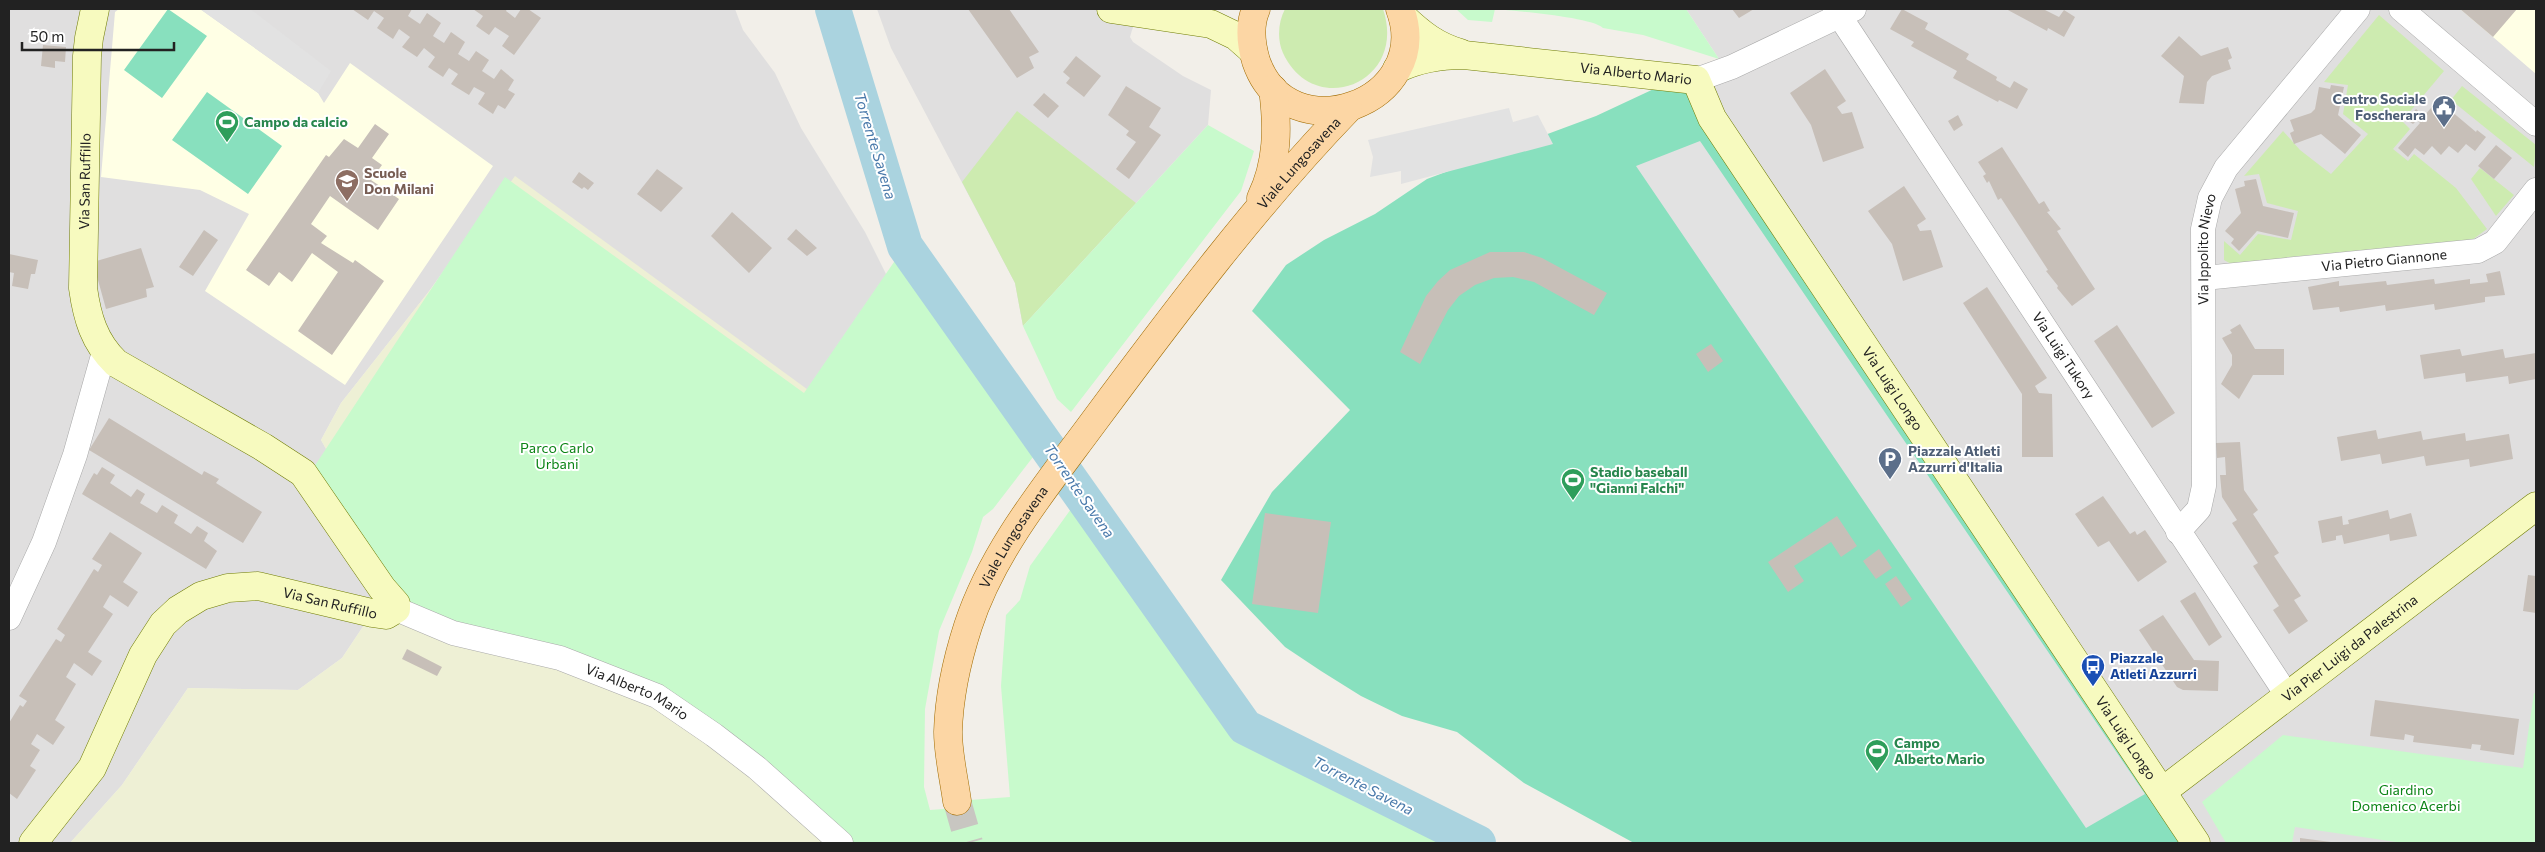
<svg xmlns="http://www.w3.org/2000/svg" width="2545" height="852" font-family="Commissioner,sans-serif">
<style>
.residential{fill:#e0dfdf}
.education{fill:#ffffe5}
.farmland{fill:#eef0d5}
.grass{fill:#cdebb0}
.park{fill:#c8facc}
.pitch{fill:#88e0be}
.parking{fill:#e2e2e2}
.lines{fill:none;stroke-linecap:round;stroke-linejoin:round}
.river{stroke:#aad3df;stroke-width:36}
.building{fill:#c7bfb8}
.primary-tunnel{stroke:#c8c6c1;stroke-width:28;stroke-dasharray:28 14;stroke-linecap:butt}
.street-casing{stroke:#a9a9a9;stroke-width:25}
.secondary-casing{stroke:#707d05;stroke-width:29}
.primary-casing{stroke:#a06b00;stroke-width:29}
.street{stroke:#fff;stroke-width:24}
.secondary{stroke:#f7fabf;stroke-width:28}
.primary{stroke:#fcd6a4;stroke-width:28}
.labels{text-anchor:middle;stroke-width:4;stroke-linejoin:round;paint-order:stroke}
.street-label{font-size:14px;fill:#222;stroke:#fff}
.service-label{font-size:14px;font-weight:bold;fill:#4e5e75;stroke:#fff;text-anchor:end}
.leisure-label{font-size:14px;font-weight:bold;fill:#27864d;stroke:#fff;text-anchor:start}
.education-label{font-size:14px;font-weight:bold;fill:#785e54;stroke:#fff;text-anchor:start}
.park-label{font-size:14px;fill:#0c8416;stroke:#fff}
.transit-label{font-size:14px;font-weight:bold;fill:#164399;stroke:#fff;text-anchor:start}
.water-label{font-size:15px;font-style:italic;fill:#4a7aab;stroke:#fff}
</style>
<rect width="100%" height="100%" fill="#f2efe9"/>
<path class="residential" d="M 9,9 L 735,9 L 743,30 L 775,73 L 801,128 L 865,232 L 906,314 L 837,411 L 471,232 L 430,290 L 341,403 L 321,440 L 342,477 L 373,586 L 366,622 L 342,658 L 298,690 L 188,688 L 122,785 L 70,843 L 9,843 Z
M 877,9 L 1141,9 L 1132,30 L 1130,37 L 1133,42 L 1183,76 L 1211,90 L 1208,125 L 1023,326 L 1015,283 L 891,48 Z
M 1686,9 L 2536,9 L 2536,776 L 2487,843 L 2204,843 L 1688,73 L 1719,59 Z"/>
<path class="education" d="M 119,9 L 200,9 L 318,93 L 324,103 L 350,63 L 493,166 L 345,385 L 205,291 L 249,214 L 200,190 L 101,177 L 115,12 Z
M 2460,9 L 2536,9 L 2536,74 L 2493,37 Z"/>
<path class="farmland" d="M 515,176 L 837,411 L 846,843 L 70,843 L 122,785 L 188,688 L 298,690 L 342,658 L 366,622 L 373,586 L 342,477 L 321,440 L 341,403 L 430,290 Z"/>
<path class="grass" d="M 1285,9 L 1383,9 C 1408,83 1314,120 1283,53 C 1277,40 1278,22 1285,9 Z
M 2379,15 L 2444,71 L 2402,121 L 2410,129 L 2393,149 L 2408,161 L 2414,154 L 2456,188 L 2487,229 L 2472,240 L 2291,257 L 2233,265 L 2224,260 L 2224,241 L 2240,255 L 2258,234 L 2291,240 L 2298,211 L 2267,203 L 2259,174 L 2244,176 L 2283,131 L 2300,150 L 2331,174 L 2368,134 L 2343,114 L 2348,85 L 2324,82 Z
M 2462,86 L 2536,145 L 2534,167 L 2451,100 Z
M 1017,111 L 1136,203 L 1023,326 L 1015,283 L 962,182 Z
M 2480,168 L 2514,195 L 2496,216 L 2471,179 Z"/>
<path class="park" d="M 1456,9 L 1686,9 L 1719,59 L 1643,35 L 1603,28 C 1592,17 1515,11 1495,9 L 1492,22 L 1468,20 Z
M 1208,125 L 1254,151 L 1241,191 L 1071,412 L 1057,399 L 1023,326 Z
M 505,177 L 804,393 L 905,246 L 1043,444 L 993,509 L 983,517 L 972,552 L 939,631 L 925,709 L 924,787 L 930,810 L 944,809 L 957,801 L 1010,797 L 1001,686 L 1006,615 L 1020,600 L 1030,566 L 1081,495 L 1245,727 L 1478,843 L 841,843 L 657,696 L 417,626 L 312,470 Z
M 2534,693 L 2536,694 L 2536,843 L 2403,843 L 2295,827 L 2292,843 L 2226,843 L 2202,802 L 2283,735 L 2523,768 Z"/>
<path class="pitch" d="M 168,9 L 207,36 L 162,98 L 124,70 Z
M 1688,73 L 2204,843 L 1634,843 L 1524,783 L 1457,732 L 1402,716 L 1361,696 L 1321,671 L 1285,647 L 1221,580 L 1272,492 L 1350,410 L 1252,311 L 1286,265 L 1324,240 L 1375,214 L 1427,179 L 1596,116 Z
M 207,92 L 282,146 L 248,194 L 172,140 Z"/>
<path class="parking" d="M 200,9 L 250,9 L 331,71 L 318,93 Z
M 1509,108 L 1513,122 L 1538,115 L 1553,144 L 1401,184 L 1401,171 L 1370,177 L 1373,157 L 1368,140 Z
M 1700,141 L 2145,794 L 2086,828 L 1636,166 Z"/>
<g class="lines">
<path class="river" d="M 833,9 L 905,246 L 1245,727 L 1478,843"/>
</g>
<path class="building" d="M 352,9 L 412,9 L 408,16 L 420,24 L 427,13 L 441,23 L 433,36 L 444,43 L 451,32 L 465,42 L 458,54 L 469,61 L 476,51 L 489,60 L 482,71 L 494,79 L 501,69 L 514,80 L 508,90 L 515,94 L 505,109 L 498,105 L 493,114 L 478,104 L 485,93 L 474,87 L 469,95 L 451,84 L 458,74 L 449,68 L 443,77 L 428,67 L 435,57 L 424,48 L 417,57 L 402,47 L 410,37 L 399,29 L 393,39 L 377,28 L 384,18 L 374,11 L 368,20 Z
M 473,9 L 507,9 L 506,11 L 515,18 L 521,9 L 528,9 L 541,18 L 514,55 L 502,46 L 509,36 L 495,27 L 489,35 L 476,26 L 483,16 Z
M 968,9 L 1009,9 L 1039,52 L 1029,57 L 1034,68 L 1017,78 Z
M 1732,9 L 1754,9 L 1739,18 Z
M 1902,9 L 1928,23 L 1925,29 L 1969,54 L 1966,59 L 1997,77 L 1996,80 L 2010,88 L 2014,81 L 2028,89 L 2017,109 L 1999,100 L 1998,102 L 1953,78 L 1957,71 L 1911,46 L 1914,42 L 1890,29 Z
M 2006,9 L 2043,9 L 2059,17 L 2064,10 L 2075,17 L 2064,37 L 2048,28 L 2047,31 Z
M 2460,9 L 2517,9 L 2493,37 Z
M 2179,36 L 2201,56 L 2228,47 L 2232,58 L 2228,60 L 2231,69 L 2212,76 L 2207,82 L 2204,104 L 2179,103 L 2184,76 L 2161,56 Z
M 43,45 L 66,47 L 65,62 L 55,61 L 55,68 L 41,66 Z
M 1076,56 L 1101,76 L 1084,97 L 1066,83 L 1070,78 L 1063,72 Z
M 1825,69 L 1846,101 L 1837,107 L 1842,114 L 1852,112 L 1864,148 L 1823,162 L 1811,125 L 1790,93 Z
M 2331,85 L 2344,87 L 2338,115 L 2361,135 L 2345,154 L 2321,134 L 2294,144 L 2290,133 L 2294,131 L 2290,120 L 2311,113 L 2315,109 L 2319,87 L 2330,89 Z
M 1126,86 L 1161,108 L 1149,127 L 1161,135 L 1129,179 L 1116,169 L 1136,142 L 1126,135 L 1129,131 L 1108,115 Z
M 1044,93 L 1059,106 L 1048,118 L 1033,105 Z
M 2438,100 L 2476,132 L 2477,130 L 2486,137 L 2475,151 L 2466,144 L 2458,153 L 2449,146 L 2441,155 L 2432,146 L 2424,155 L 2415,148 L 2408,157 L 2398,148 L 2420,123 L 2417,120 L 2413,124 L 2407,120 L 2416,109 L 2424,116 Z
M 1958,115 L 1963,125 L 1954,131 L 1948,121 Z
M 375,124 L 389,134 L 372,158 L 382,165 L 371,180 L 399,199 L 378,230 L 330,196 L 311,224 L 327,236 L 321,243 L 353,263 L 355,260 L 384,281 L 332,355 L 298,331 L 338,272 L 312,253 L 292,282 L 279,272 L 269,286 L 246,270 L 326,155 L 329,157 L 344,139 L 358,148 Z
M 2496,145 L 2512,158 L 2494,179 L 2478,166 Z
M 2002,147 L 2039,204 L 2044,201 L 2050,211 L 2047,212 L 2061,229 L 2057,231 L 2095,289 L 2072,306 L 2057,288 L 2058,286 L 2046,271 L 2048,270 L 2001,198 L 1998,200 L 1989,181 L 1987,183 L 1983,176 L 1986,174 L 1978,162 Z
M 657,169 L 683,188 L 661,212 L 637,194 Z
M 579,172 L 594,183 L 588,190 L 584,187 L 582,189 L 572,182 Z
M 2256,179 L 2263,206 L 2294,213 L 2288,238 L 2257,231 L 2239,251 L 2231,243 L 2234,239 L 2225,231 L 2241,213 L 2235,189 L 2245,186 L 2244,181 Z
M 1904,186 L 1926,219 L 1917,225 L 1920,231 L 1931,230 L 1943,267 L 1903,281 L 1892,244 L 1868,211 Z
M 732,212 L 772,248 L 749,273 L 711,236 Z
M 796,229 L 817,248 L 807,256 L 787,239 Z
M 204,230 L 218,240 L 193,276 L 179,267 Z
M 141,248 L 154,287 L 146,289 L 147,297 L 106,309 L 93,262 Z
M 1490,252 L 1524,252 L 1542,258 L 1607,293 L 1594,315 L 1534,282 L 1513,277 L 1494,278 L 1475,285 L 1459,296 L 1448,310 L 1420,364 L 1400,352 L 1426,296 L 1438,281 L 1450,270 Z
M 9,254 L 38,260 L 35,274 L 31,274 L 28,289 L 12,286 L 14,273 L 9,272 Z
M 2500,271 L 2505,295 L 2485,297 L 2485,302 L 2435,310 L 2434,304 L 2386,311 L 2385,305 L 2340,312 L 2339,307 L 2313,310 L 2308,287 L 2339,281 L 2339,286 L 2386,281 L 2387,285 L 2434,279 L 2435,284 L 2470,279 L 2470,284 L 2488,282 L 2486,274 Z
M 1987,287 L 2047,378 L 2035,386 L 2039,393 L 2052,394 L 2053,457 L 2022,457 L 2022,394 L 1963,303 Z
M 2240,324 L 2255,349 L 2284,349 L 2284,375 L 2253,375 L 2239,399 L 2221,384 L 2232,365 L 2232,355 L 2222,338 L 2232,333 L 2230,330 Z
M 2117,325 L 2175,413 L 2152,428 L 2094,341 Z
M 1711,344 L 1723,361 L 1708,372 L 1696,354 Z
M 2460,349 L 2462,356 L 2503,349 L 2505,358 L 2536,353 L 2536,379 L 2509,384 L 2508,376 L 2466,382 L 2465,373 L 2424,379 L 2420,355 Z
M 109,418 L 202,475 L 204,471 L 219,479 L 216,483 L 262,512 L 243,543 L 89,450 Z
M 2376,430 L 2378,439 L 2421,431 L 2423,440 L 2465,433 L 2466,441 L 2509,434 L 2513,459 L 2470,467 L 2469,459 L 2426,466 L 2424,456 L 2382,464 L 2380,454 L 2341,461 L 2337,437 Z
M 2240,442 L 2244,490 L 2258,510 L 2253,514 L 2279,553 L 2274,556 L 2301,596 L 2294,600 L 2308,621 L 2289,634 L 2273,610 L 2279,606 L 2253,566 L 2258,563 L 2232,523 L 2237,520 L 2222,497 L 2220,475 L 2226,475 L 2225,457 L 2217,458 L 2216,443 Z
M 102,467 L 115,475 L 110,483 L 131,497 L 137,489 L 145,494 L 140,503 L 157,513 L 162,505 L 178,515 L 174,523 L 191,534 L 197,526 L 208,533 L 204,541 L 217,551 L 206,569 L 82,494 L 94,473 L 97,475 Z
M 2103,496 L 2130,534 L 2135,531 L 2137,535 L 2145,530 L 2167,562 L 2138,582 L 2109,541 L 2098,547 L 2075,514 Z
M 2388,510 L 2390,519 L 2411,513 L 2417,536 L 2390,541 L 2389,534 L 2344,544 L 2342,535 L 2336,536 L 2336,540 L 2322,543 L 2318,521 L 2342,516 L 2343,525 L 2349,524 L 2348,520 Z
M 1265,513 L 1331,522 L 1318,613 L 1252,604 Z
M 1837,516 L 1857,546 L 1841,557 L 1831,542 L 1794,566 L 1804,581 L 1788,592 L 1768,562 Z
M 110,532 L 142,553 L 123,582 L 138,592 L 128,607 L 110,595 L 103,607 L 113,614 L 88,652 L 102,661 L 92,676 L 74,663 L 66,677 L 76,684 L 55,720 L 65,727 L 53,745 L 37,734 L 31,744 L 40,750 L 30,766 L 36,770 L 17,799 L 9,793 L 9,723 L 20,705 L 23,707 L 27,701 L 19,696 L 56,639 L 61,642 L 65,635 L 57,629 L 94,569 L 98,572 L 102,565 L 92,559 Z
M 1879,549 L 1892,568 L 1876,579 L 1863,561 Z
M 2528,575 L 2536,576 L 2536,613 L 2523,611 Z
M 1896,576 L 1912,599 L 1901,607 L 1885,584 Z
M 2195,592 L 2222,637 L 2209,646 L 2180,601 Z
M 2163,615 L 2194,660 L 2219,661 L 2218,691 L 2183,690 L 2177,687 L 2139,630 Z
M 407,649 L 442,667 L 437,676 L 402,659 Z
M 2375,700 L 2519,719 L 2514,755 L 2480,750 L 2481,745 L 2472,744 L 2471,749 L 2413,742 L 2414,736 L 2405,734 L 2404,740 L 2370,736 Z
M 2300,838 L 2331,842 L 2331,843 L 2300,843 Z"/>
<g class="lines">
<path class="primary-tunnel" d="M 957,801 L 969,843"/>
<g class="street-casing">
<g id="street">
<path id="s1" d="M 1835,9 L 2287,695"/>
<path d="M 2401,9 L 2536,124"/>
<path d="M 1696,80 L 1732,67 L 1854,9"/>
<path id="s2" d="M 2204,278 L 2478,251 L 2495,242 L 2536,190"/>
<path id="s3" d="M 2178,532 L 2199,509 L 2204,486 L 2203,229 L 2210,198 L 2226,168 L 2358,9"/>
<path id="s4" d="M 396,609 L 453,633 L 560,658 L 657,696 L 714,735 L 757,768 L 841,843"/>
<path d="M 9,618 L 44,542 L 75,455 L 104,352"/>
</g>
</g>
<g class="secondary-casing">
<g id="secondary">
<path d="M 1111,9 L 1211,24 L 1236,36 L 1253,51"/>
<path d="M 1403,17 C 1421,34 1436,46 1460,53"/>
<path id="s5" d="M 1397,69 C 1419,58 1440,55 1464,55 L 1696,80 L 1712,118 L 2196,843"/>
<path id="s6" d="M 2163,791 L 2536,506"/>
<path id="s7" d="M 33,843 L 92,768 L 143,655 L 163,624 L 178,610 L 201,596 L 228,588 L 258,586 L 372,613 L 386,615 L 396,609 L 396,604 L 382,588 L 303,473 L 263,447 L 116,363 C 94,342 87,317 83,288 L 87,56 L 89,38 L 95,9"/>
</g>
</g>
<g class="primary-casing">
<g id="primary">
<path d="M 1256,9 C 1249,25 1251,44 1256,61 C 1288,155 1435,103 1400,9"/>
<path d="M 1261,198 C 1278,163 1278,127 1273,89"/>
<path id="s8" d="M 957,801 C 954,779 948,754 948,732 C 949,696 957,660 968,626 C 993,549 1048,484 1095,420 C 1173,315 1257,203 1348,109"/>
</g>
</g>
<use href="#street" class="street"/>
<use href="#secondary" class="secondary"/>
<use href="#primary" class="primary"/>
</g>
<defs>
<g id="civic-pin" transform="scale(1.25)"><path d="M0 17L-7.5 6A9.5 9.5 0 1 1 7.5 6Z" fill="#5c6f8a" stroke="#fff"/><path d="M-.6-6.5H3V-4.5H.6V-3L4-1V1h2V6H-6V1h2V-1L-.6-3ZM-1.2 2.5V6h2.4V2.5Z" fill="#fff"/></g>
<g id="stadium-pin" transform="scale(1.25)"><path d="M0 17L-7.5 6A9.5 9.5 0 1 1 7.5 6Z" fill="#2e9e5b" stroke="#fff"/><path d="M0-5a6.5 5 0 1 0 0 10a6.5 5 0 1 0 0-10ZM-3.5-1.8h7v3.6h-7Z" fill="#fff"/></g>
<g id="school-pin" transform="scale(1.25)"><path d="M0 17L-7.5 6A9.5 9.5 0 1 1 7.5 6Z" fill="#8d6e63" stroke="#fff"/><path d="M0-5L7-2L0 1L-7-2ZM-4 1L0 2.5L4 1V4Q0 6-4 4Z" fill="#fff"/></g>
<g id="parking-pin" transform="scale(1.25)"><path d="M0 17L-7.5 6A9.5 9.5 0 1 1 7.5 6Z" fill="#5c6f8a" stroke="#fff"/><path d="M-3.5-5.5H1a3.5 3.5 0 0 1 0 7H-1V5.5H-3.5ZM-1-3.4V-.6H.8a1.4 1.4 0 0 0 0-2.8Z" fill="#fff"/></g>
<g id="bus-pin" transform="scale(1.25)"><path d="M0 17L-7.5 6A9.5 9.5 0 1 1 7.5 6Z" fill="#1a4fb4" stroke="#fff"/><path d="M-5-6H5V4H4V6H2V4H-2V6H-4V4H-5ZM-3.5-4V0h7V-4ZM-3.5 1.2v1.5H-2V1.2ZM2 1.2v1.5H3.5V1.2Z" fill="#fff"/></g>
</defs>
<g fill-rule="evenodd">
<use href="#civic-pin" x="2444" y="107"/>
<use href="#stadium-pin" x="227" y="122"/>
<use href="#school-pin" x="347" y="181"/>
<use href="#parking-pin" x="1890" y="459"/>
<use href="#stadium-pin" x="1573" y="480"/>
<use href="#bus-pin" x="2093" y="666"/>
<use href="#stadium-pin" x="1877" y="751"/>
</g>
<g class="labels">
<g class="street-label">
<text dy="5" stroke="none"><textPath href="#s5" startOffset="242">Via Alberto Mario</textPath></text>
<text dy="5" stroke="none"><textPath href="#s8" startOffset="749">Viale Lungosavena</textPath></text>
<text dy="5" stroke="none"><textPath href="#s7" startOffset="1078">Via San Ruffillo</textPath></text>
<text dy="5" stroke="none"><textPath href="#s3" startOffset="292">Via Ippolito Nievo</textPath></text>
<text dy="5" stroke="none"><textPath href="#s2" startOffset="181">Via Pietro Giannone</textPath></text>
<text dy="5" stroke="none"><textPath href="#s1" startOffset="415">Via Luigi Tukory</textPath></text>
<text dy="5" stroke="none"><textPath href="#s5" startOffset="669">Via Luigi Longo</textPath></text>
<text dy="5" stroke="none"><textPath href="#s8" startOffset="278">Viale Lungosavena</textPath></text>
<text dy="5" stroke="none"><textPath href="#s7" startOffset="436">Via San Ruffillo</textPath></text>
<text dy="5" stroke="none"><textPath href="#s6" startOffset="235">Via Pier Luigi da Palestrina</textPath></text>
<text dy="5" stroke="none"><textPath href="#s4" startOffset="256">Via Alberto Mario</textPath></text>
<text dy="5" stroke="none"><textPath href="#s5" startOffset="1089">Via Luigi Longo</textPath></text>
</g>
<g class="service-label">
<text x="2426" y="104">Centro Sociale<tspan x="2426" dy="16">Foscherara</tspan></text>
<text x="1908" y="456" text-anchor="start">Piazzale Atleti<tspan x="1908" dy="16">Azzurri d'Italia</tspan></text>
</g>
<g class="leisure-label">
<text x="244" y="127">Campo da calcio</text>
<text x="1590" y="477">Stadio baseball<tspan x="1590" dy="16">"Gianni Falchi"</tspan></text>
<text x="1894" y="748">Campo<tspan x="1894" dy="16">Alberto Mario</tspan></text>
</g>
<g class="education-label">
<text x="364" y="178">Scuole<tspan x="364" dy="16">Don Milani</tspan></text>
</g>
<g class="park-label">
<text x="557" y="453">Parco Carlo<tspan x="557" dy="16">Urbani</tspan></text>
<text x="2406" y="795">Giardino<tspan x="2406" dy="16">Domenico Acerbi</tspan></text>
</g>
<g class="transit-label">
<text x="2110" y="663">Piazzale<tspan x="2110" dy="16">Atleti Azzurri</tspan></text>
</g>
<g class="water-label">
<text transform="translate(875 146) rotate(73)" y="5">Torrente Savena</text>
<text transform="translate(1079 491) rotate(55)" y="5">Torrente Savena</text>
<text transform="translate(1363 786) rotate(27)" y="5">Torrente Savena</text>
</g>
</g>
<rect width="2545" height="852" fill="none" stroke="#222222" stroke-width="20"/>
<path d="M22 42v8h152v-8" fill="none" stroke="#222222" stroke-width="2.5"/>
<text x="30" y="42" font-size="15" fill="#222222" stroke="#ffffff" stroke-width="4" paint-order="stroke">50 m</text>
</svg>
